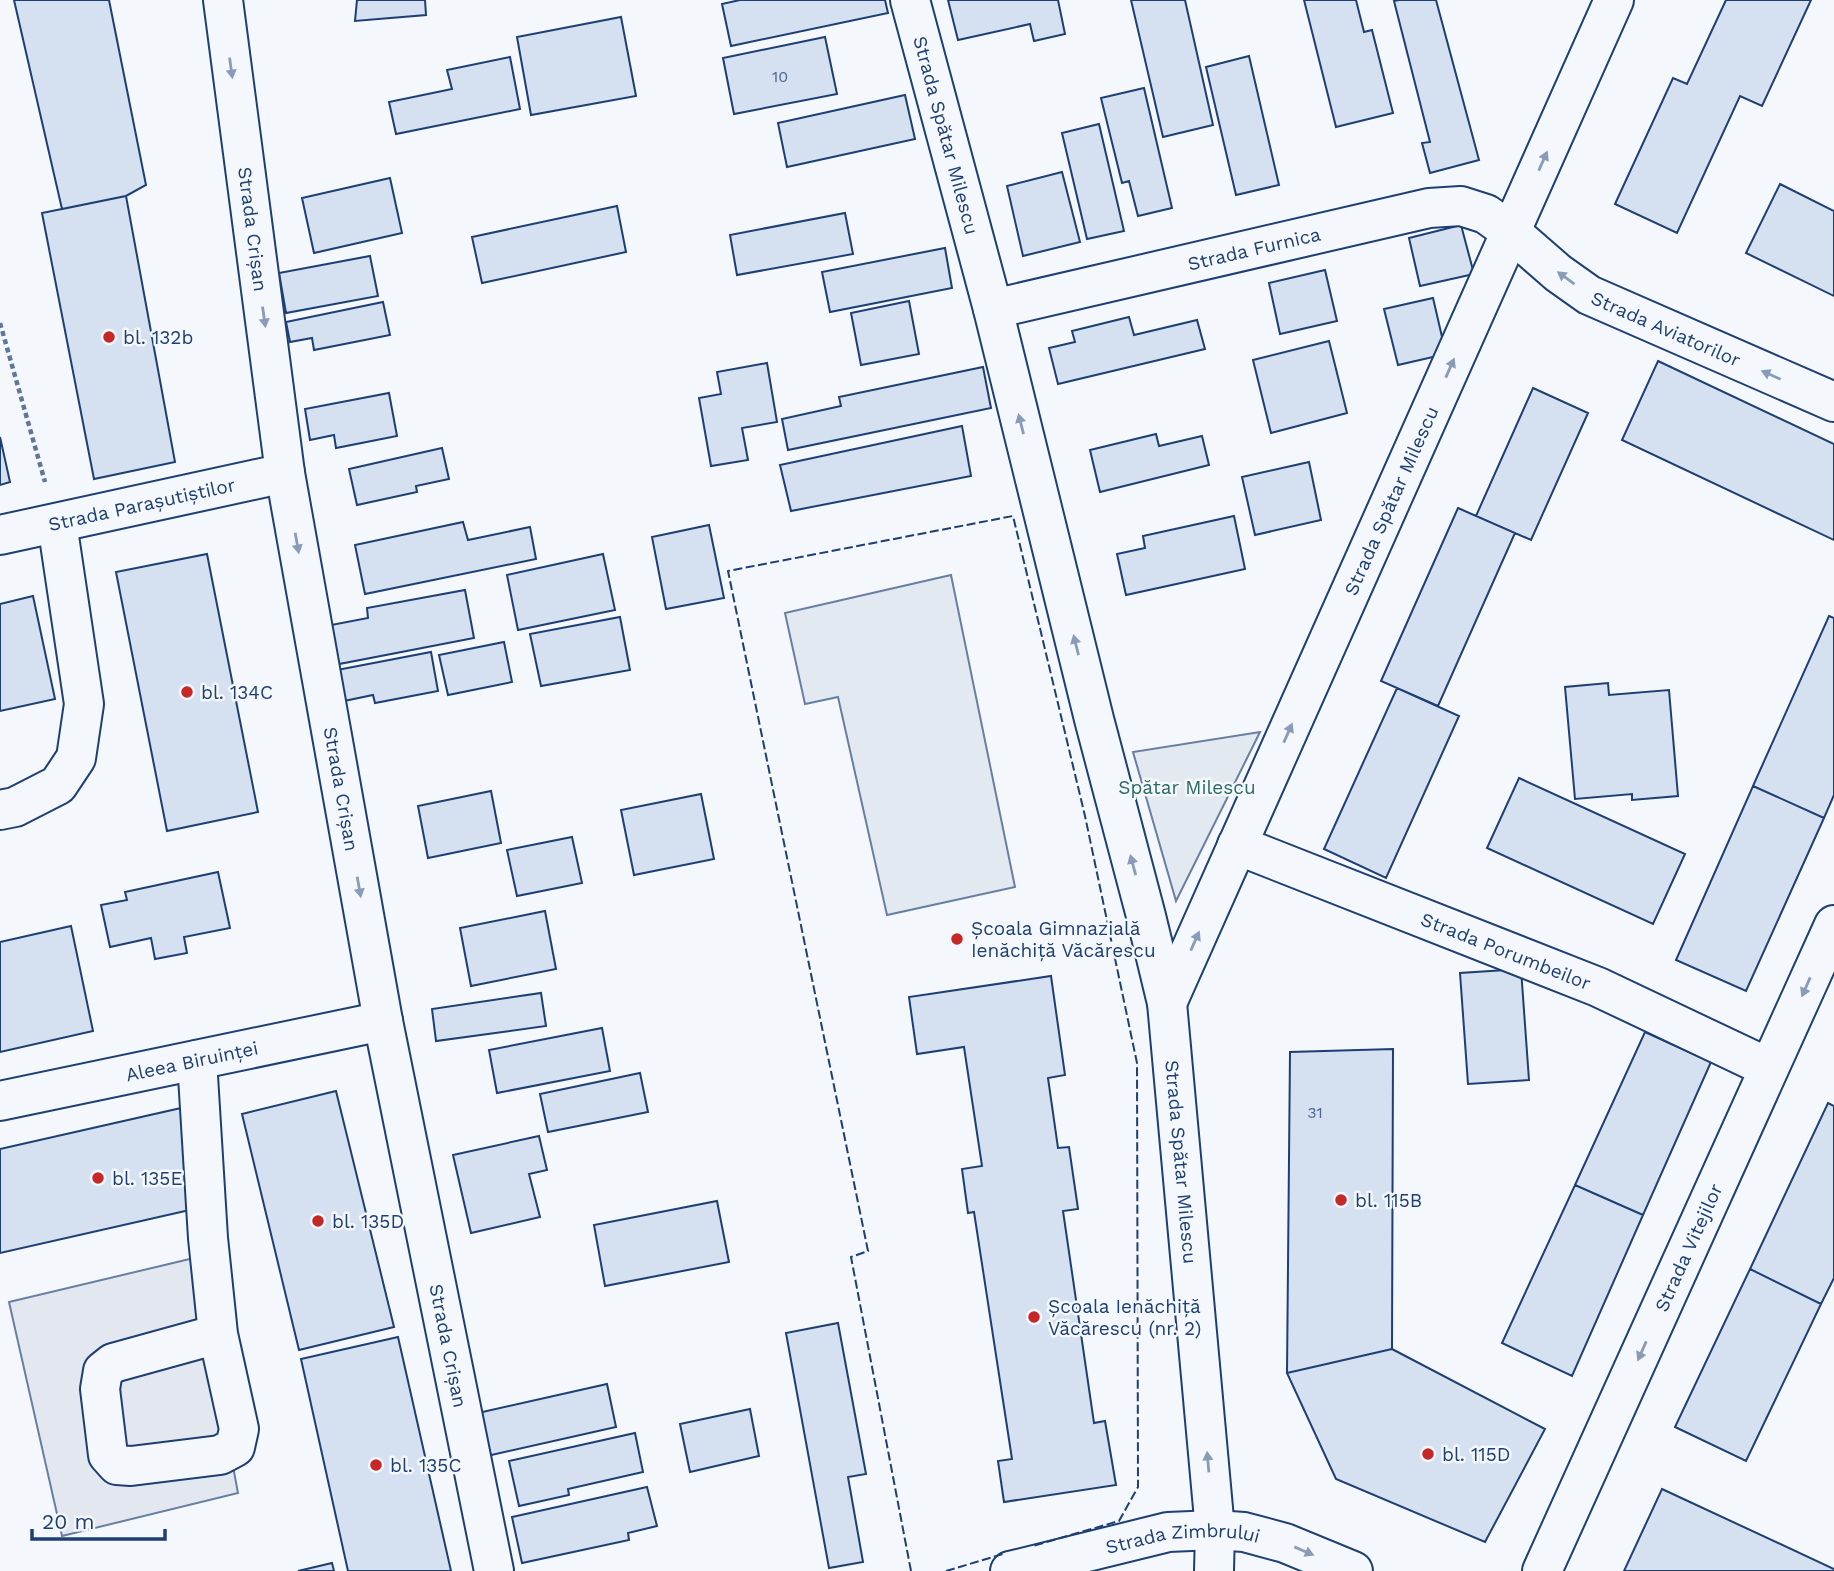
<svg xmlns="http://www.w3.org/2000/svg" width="1834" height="1571" font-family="'Work Sans',sans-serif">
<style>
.green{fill:#e3e9f0;stroke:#687fa3;stroke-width:2}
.parking{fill:#e3e8f0;stroke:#687fa3;stroke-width:2}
.building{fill:#d5e0f0;stroke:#1d3f73;stroke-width:2}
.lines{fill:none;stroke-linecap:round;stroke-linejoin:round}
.minor-casing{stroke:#1d3f73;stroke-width:42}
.path{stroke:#5e769c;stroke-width:4.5;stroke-dasharray:5 3.5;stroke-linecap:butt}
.minor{stroke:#f4f7fb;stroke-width:38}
.fence{stroke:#1d3f73;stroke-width:2;stroke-dasharray:9 3.5;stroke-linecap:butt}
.oneway{fill:#889bb7}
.poi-dot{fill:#c62828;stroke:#f4f7fb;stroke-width:2.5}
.labels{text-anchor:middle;stroke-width:5;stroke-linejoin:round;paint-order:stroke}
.number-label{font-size:16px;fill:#4b6792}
.street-label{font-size:19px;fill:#1d3f73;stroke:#f4f7fb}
.poi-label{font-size:19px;fill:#1d3f73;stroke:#f4f7fb;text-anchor:start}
.park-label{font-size:19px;fill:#2c6c60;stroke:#f4f7fb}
</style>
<rect width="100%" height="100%" fill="#f4f7fb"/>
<path class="green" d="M 951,575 L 1015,887 L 887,915 L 838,697 L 805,704 L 785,613 Z
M 1260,732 L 1176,901 L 1133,752 Z"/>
<path class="parking" d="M 194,1258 L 238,1493 L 62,1536 L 9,1302 Z"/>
<path class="building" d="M 14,0 L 109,0 L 146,185 L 126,196 L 62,209 Z
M 357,0 L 425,0 L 426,15 L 355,21 Z
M 740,0 L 885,0 L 888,13 L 731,46 L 722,4 Z
M 948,0 L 1058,0 L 1065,34 L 1034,41 L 1030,24 L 958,40 Z
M 1131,0 L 1185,0 L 1213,125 L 1163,137 Z
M 1304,0 L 1356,0 L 1364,32 L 1372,30 L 1393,113 L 1336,127 Z
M 1399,0 L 1436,0 L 1479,160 L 1430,173 L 1422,143 L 1430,142 L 1394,1 Z
M 1726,0 L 1811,0 L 1762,106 L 1740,96 L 1677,233 L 1615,204 L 1673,78 L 1687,84 Z
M 621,17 L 636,96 L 531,115 L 517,37 Z
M 825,37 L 837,94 L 734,114 L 723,58 Z
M 1249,56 L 1279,185 L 1236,195 L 1206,67 Z
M 510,57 L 520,109 L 396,134 L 389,102 L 452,89 L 447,70 Z
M 1144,88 L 1172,208 L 1138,216 L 1129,181 L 1122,183 L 1101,98 Z
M 905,95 L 915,139 L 787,167 L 778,123 Z
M 1099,124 L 1124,231 L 1087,239 L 1062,133 Z
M 1062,172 L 1080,242 L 1023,256 L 1007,186 Z
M 390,178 L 402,233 L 314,253 L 302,198 Z
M 1780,184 L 1834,211 L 1834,296 L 1746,253 Z
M 126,196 L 175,462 L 94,479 L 42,213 Z
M 617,206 L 626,252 L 482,283 L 472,237 Z
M 845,213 L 853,254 L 737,275 L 730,235 Z
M 1461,225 L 1474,274 L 1420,286 L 1409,238 Z
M 945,248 L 952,288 L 830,312 L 822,272 Z
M 370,256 L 378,296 L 286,313 L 279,273 Z
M 1325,270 L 1337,321 L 1280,334 L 1269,283 Z
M 1433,298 L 1446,354 L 1398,365 L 1384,309 Z
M 909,301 L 919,354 L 861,365 L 851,313 Z
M 383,302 L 390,335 L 314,350 L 312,338 L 290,342 L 286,322 Z
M 1129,317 L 1134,335 L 1197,320 L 1205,349 L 1058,384 L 1049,348 L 1075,342 L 1072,331 Z
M 1329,341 L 1347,413 L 1271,433 L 1253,360 Z
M 1658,361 L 1834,444 L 1834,540 L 1622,440 Z
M 767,363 L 777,422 L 742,428 L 748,460 L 711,466 L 699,398 L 721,394 L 717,372 Z
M 983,367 L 991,408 L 788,450 L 782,419 L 841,406 L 839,397 Z
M 1533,388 L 1588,413 L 1531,540 L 1476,516 Z
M 389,393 L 397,436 L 336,448 L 334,435 L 310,440 L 305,409 Z
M 962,426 L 971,476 L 791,511 L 780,465 Z
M 1156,434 L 1159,446 L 1202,436 L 1209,465 L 1100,492 L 1090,450 Z
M 0,437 L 10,482 L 0,485 Z
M 442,448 L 449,479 L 416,486 L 417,492 L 357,505 L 349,469 Z
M 1309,462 L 1321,520 L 1255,535 L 1242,477 Z
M 1458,508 L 1515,533 L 1438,706 L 1381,681 Z
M 1234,516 L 1245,569 L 1126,595 L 1117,554 L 1145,548 L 1143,536 Z
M 463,522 L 468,540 L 530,527 L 536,559 L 365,594 L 355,545 Z
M 709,525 L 724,598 L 666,609 L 652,537 Z
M 207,554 L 258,812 L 167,831 L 116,572 Z
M 603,554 L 615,610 L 518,630 L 507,575 Z
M 465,590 L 474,638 L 334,665 L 326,626 L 368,618 L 367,608 Z
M 33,596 L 55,699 L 0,711 L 0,604 Z
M 1829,616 L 1834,618 L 1834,795 L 1824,818 L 1753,786 Z
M 620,617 L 630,670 L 541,686 L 530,634 Z
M 504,642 L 512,682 L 448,695 L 439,655 Z
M 431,652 L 438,691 L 375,703 L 373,695 L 344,701 L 337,670 Z
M 1608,683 L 1609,695 L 1669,690 L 1678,796 L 1632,800 L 1632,794 L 1575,799 L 1565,687 Z
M 1397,688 L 1459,716 L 1386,878 L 1324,849 Z
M 1519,778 L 1685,854 L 1653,924 L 1487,848 Z
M 1753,786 L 1824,818 L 1746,991 L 1676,960 Z
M 491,791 L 501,843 L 428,858 L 418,806 Z
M 701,794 L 714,859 L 634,875 L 621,810 Z
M 572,837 L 582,883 L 517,896 L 507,850 Z
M 218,872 L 230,928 L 184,937 L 187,953 L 155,959 L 151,938 L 110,947 L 101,905 L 127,900 L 125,892 Z
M 545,911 L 556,969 L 471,986 L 460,928 Z
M 71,926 L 93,1031 L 0,1052 L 0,942 Z
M 1521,969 L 1529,1080 L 1468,1084 L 1460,973 Z
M 1051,976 L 1065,1075 L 1048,1078 L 1058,1148 L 1069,1147 L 1078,1209 L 1063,1211 L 1094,1423 L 1105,1421 L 1116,1485 L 1004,1502 L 998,1461 L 1012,1459 L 974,1212 L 968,1213 L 962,1169 L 982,1166 L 964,1047 L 917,1054 L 909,997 Z
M 541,993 L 546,1026 L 436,1041 L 432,1009 Z
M 602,1028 L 610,1071 L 497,1093 L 489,1050 Z
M 1645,1032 L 1711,1062 L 1643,1215 L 1575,1185 Z
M 1393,1049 L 1392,1349 L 1287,1373 L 1290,1052 Z
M 640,1073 L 648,1112 L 548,1132 L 540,1094 Z
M 336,1091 L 394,1327 L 299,1350 L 242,1114 Z
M 1828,1103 L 1834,1106 L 1834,1278 L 1821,1304 L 1750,1269 Z
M 181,1108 L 203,1207 L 0,1253 L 0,1149 Z
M 539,1136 L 547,1170 L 529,1174 L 540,1217 L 471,1233 L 453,1155 Z
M 1575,1185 L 1643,1215 L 1572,1376 L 1502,1343 Z
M 717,1201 L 729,1262 L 605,1286 L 594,1225 Z
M 1750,1269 L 1821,1304 L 1746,1461 L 1675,1427 Z
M 838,1323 L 866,1474 L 848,1477 L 863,1562 L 829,1568 L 786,1333 Z
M 398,1337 L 451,1571 L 348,1571 L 301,1359 Z
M 1392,1349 L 1545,1429 L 1485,1542 L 1336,1479 L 1287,1373 Z
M 607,1384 L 616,1427 L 487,1456 L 478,1413 Z
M 750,1409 L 759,1456 L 690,1472 L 680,1424 Z
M 635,1433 L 643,1472 L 568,1489 L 569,1495 L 519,1506 L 509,1461 Z
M 647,1487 L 657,1526 L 628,1533 L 629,1540 L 522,1563 L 512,1517 Z
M 1662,1489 L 1834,1569 L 1834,1571 L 1624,1571 Z
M 332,1563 L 334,1571 L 298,1571 Z"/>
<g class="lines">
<g class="minor-casing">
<g id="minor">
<path id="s1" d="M 223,0 L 285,473 L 383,1021 L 494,1571"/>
<path id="s2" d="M 910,0 L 993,309 L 1094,719 L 1146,916 L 1167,1003 L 1215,1530 L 1214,1571"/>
<path id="s3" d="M 993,309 L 1429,208 L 1461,206 L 1486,214 L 1511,232 L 1558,273 L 1589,295 L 1834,402"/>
<path id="s4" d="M 0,535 L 285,473"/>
<path d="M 0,810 L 15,807 L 58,785 L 76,758 L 84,704 L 57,523"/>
<path id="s5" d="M 1237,845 L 1598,987 L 1769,1068"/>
<path id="s6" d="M 1167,1003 L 1614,0"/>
<path d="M 197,1060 L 208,1238 L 218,1334 L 113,1363 L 103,1371 L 100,1389 L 108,1455 L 117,1465 L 131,1466 L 220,1455 L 235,1447 L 239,1429 L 218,1334"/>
<path id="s7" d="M 0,1101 L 383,1021"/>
<path id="s8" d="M 1010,1571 L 1168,1532 L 1215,1530 L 1244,1532 L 1285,1543 L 1353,1571"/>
<path id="s9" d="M 1542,1571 L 1834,925"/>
</g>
</g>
<path class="path" d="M 0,323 L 45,482"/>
<use href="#minor" class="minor"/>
<path class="fence" d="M 911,1571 L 851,1257 L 868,1251 L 728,571 L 1013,516 L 1085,816 L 1137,1063 L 1138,1487 L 1119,1521 L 1033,1546
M 946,1571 L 1003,1554"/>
</g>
<defs><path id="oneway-solid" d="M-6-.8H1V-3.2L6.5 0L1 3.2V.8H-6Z" transform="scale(1.75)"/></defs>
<g class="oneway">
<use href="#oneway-solid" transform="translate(231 68) rotate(82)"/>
<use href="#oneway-solid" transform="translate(1543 161) rotate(-66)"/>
<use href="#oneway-solid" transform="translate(1566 278) rotate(-144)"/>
<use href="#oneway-solid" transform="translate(264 317) rotate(82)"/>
<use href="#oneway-solid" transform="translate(1450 368) rotate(-66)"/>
<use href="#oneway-solid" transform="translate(1771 375) rotate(-156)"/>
<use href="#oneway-solid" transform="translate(1021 424) rotate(-104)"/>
<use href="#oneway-solid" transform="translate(297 543) rotate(80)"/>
<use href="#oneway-solid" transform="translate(1076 645) rotate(-104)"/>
<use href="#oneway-solid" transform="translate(1288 733) rotate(-66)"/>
<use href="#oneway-solid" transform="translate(1133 865) rotate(-105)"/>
<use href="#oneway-solid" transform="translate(359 887) rotate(80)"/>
<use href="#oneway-solid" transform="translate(1195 941) rotate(-66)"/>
<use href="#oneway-solid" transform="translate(1806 987) rotate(114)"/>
<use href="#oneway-solid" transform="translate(1642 1351) rotate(114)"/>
<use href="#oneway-solid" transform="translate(1208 1462) rotate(-95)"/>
<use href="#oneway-solid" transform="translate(1304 1551) rotate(23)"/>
</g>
<g class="poi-dot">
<circle cx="109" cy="337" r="7"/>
<circle cx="187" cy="692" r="7"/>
<circle cx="957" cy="939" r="7"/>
<circle cx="98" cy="1178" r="7"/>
<circle cx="1341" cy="1200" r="7"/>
<circle cx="318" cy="1221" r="7"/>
<circle cx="1034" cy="1317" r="7"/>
<circle cx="1428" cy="1454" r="7"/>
<circle cx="376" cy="1465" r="7"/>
</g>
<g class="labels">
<g class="number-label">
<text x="780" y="82">10</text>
<text x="1315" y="1118">31</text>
</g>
<g class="street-label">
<text dy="7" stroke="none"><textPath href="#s2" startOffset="140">Strada Spătar Milescu</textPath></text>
<text dy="7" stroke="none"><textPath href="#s1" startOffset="231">Strada Crișan</textPath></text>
<text dy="7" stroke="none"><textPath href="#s3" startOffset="268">Strada Furnica</textPath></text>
<text dy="7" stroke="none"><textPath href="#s3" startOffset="721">Strada Aviatorilor</textPath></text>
<text dy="7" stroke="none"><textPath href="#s6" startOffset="550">Strada Spătar Milescu</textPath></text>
<text dy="7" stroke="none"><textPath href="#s4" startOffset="145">Strada Parașutiștilor</textPath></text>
<text dy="7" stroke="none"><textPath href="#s1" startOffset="798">Strada Crișan</textPath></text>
<text dy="7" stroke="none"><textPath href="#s5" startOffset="289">Strada Porumbeilor</textPath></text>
<text dy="7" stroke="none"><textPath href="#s7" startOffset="196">Aleea Biruinței</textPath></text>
<text dy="7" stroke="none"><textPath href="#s2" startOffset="1195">Strada Spătar Milescu</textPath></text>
<text dy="7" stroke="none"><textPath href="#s9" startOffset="355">Strada Vitejilor</textPath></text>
<text dy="7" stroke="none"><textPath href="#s1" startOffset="1365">Strada Crișan</textPath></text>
<text dy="7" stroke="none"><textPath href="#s8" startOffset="177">Strada Zimbrului</textPath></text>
</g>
<g class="poi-label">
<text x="123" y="344">bl. 132b</text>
<text x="201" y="699">bl. 134C</text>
<text x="971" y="935">Școala Gimnazială<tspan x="971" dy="22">Ienăchiță Văcărescu</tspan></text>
<text x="112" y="1185">bl. 135E</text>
<text x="1355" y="1207">bl. 115B</text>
<text x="332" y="1228">bl. 135D</text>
<text x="1048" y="1313">Școala Ienăchiță<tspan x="1048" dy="22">Văcărescu (nr. 2)</tspan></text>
<text x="1442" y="1461">bl. 115D</text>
<text x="390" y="1472">bl. 135C</text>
</g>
<g class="park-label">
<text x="1187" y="794">Spătar Milescu</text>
</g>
</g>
<path d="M32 1529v10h133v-10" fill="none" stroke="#1d3f73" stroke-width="3.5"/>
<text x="42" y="1529" font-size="21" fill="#1d3f73" stroke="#f4f7fb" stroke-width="5" paint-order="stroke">20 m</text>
</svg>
